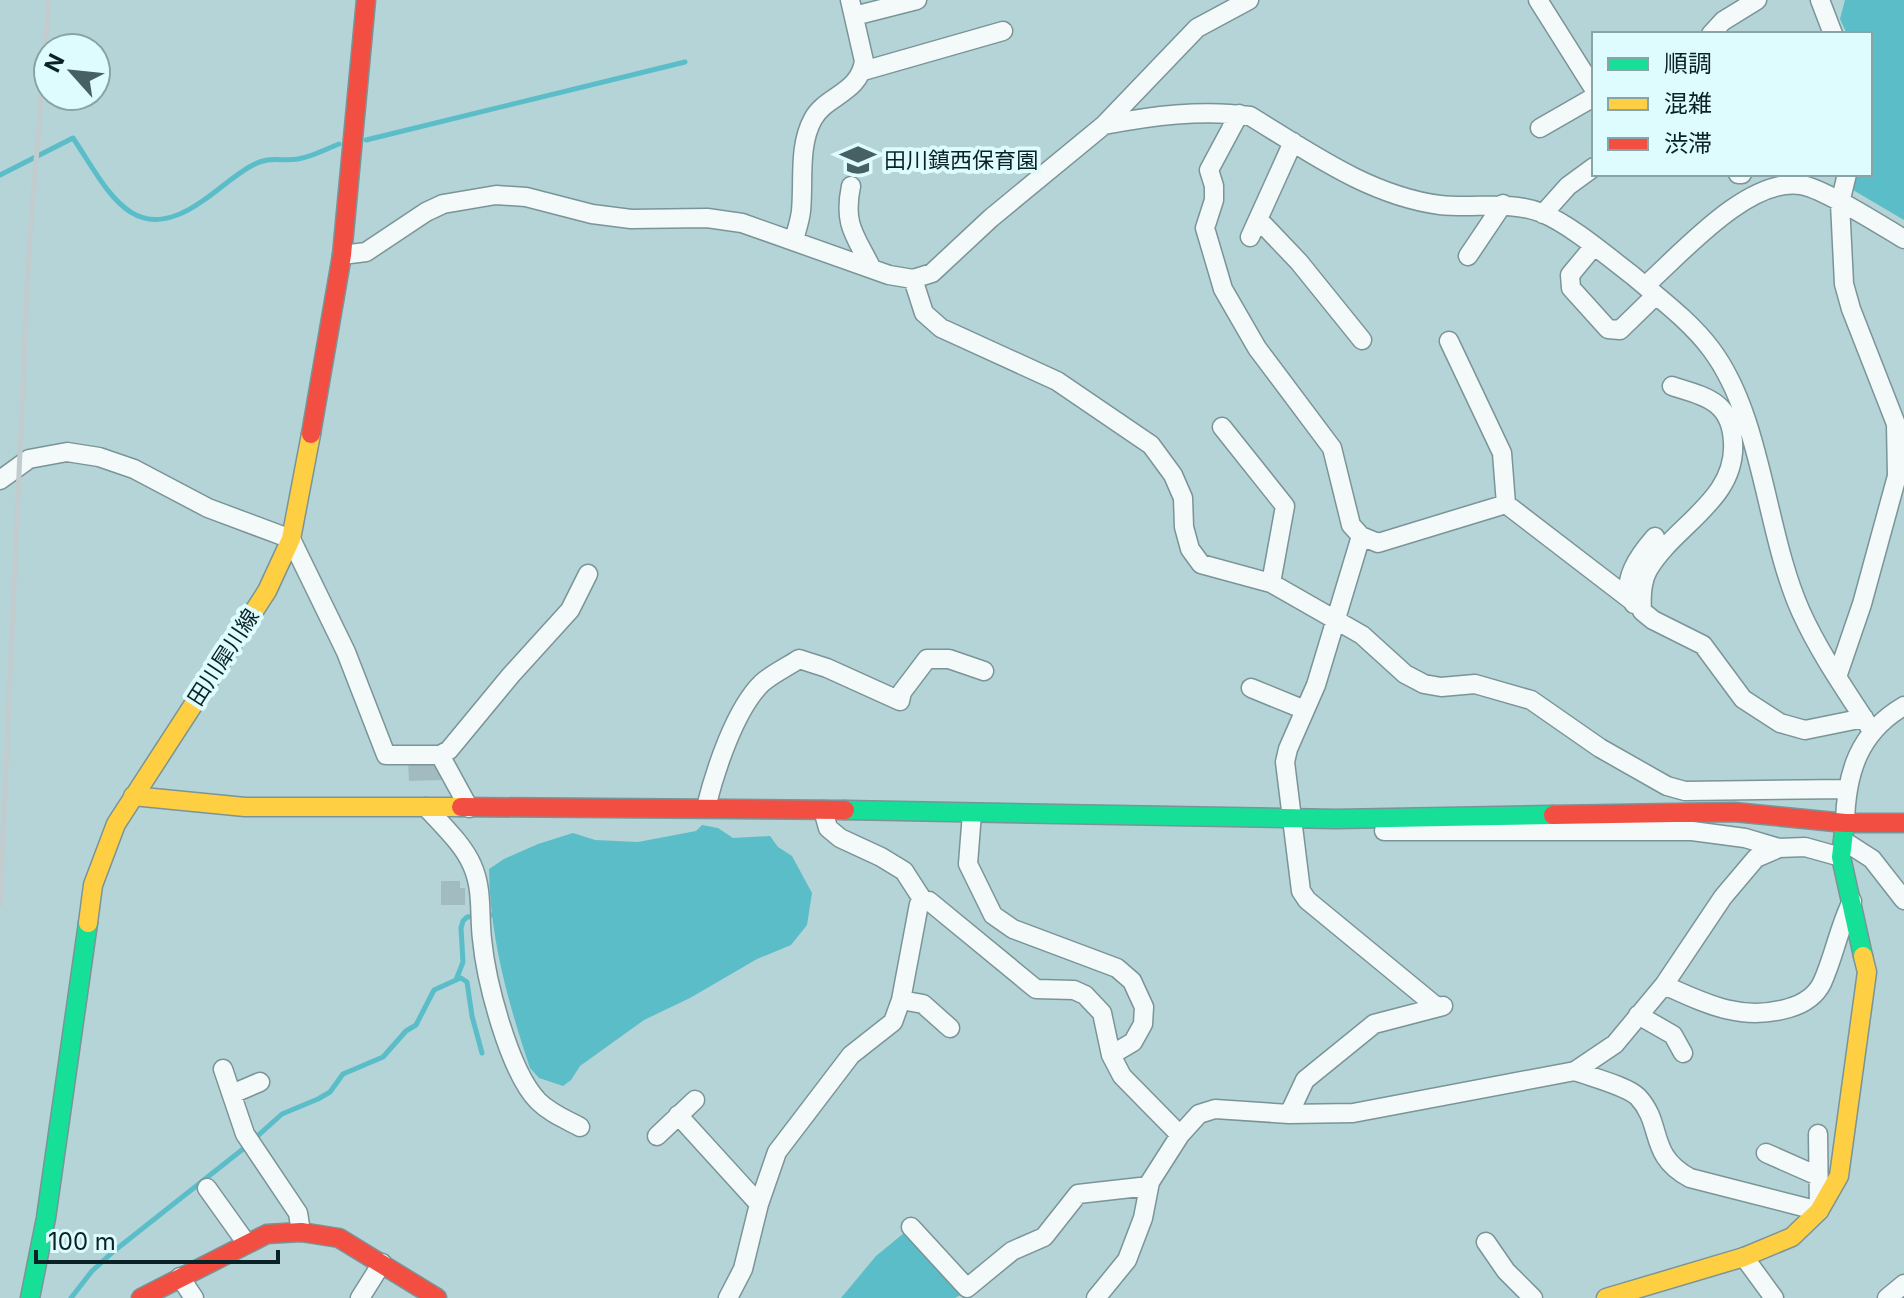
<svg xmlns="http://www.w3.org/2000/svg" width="1904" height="1298" font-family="Inter,'Noto Sans JP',sans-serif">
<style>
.water{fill:#5abdc8}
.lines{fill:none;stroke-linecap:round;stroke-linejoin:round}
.stream{stroke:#5abdc8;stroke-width:5}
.building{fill:#a2bbc0}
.street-casing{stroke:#7a9497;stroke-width:21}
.fast-casing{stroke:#7a9497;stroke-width:21}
.slow-casing{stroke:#7a9497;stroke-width:21}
.jam-casing{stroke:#7a9497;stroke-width:21}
.street{stroke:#f4f9f9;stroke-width:18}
.fast{stroke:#16e098;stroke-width:18}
.slow{stroke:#ffcf43;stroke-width:18}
.jam{stroke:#f24e42;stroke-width:18}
.rail{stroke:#c2ccce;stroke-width:5}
.labels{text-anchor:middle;stroke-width:8;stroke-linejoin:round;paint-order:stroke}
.poi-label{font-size:22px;fill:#0a2225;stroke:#defbfe;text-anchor:start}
.street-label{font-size:22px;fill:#0a2225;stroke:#defbfe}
</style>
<rect width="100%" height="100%" fill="#b4d4d8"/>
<path class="water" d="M 1845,0 L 1904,0 L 1904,220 L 1853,190 L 1857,174 L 1870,174 L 1870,34 L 1847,34 L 1840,19 Z
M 702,825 L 718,828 L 733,838 L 770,836 L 778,847 L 792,856 L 812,893 L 807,925 L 791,945 L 757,959 L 690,998 L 644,1020 L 580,1066 L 571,1080 L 563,1086 L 539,1078 L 530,1068 C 508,1002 490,939 489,869 L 504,859 L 538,844 L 573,833 L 595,840 L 638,842 L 696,831 Z
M 904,1233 L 964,1293 L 955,1298 L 841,1298 L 876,1256 Z"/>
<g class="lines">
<path class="stream" d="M 366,140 L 685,62
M 0,175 L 73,138 C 108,190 132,250 201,202 C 218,191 233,176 251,166 C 270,155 280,162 298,159 C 312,157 326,149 339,144
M 456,980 L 461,978 L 467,982 L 472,1016 L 482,1053
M 71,1298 L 92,1271 L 114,1251 L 243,1149 L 282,1114 L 318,1099 L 330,1092 L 343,1074 L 383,1057 L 406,1031 L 416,1025 L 434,990 L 456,980 L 463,962 L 461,928 L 463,921 L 467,917 L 491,915"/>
</g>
<path class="building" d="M 408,761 L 438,764 L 442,767 L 442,780 L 409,781 Z
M 441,881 L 460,881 L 460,888 L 465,888 L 465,905 L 441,905 Z"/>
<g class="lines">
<g class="street-casing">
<path id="street" d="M 1538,0 L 1594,89
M 1820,0 L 1833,34
M 854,16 L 917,0
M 1711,34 L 1723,21 L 1757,0
M 863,71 L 1003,31
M 1239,114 L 1209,170 L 1214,186 L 1214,200 L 1205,228 L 1223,289 L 1257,348 L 1332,448 L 1351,525 L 1361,536 L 1378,543 L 1506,504 L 1631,600
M 1104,125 C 1151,116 1202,109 1250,116 C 1309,152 1370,196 1440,205 C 1475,209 1509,200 1542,213 C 1571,225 1607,256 1632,275 C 1659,298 1690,321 1711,349 C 1763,418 1765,532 1801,612 C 1820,654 1847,692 1872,731
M 1540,128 L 1594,97
M 1738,174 L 1742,174
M 851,186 C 843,225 855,235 872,269
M 1543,214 L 1568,186 L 1594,167
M 1258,219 L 1299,262 L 1362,340
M 1250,237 L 1293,142
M 794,241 C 796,231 800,221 801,211 C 804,181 798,146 813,119 C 826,95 859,94 864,61 L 850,0
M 1594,246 L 1570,275 L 1571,288 L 1608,329 L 1620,330 L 1656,295
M 342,255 L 366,252 L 426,212 L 443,204 L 496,195 L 526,197 L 592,214 L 631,219 L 707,218 L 742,223 L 889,275 L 913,279 L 932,273 L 991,218 L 1104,125 L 1197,28 L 1249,0
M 1468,256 L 1503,204
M 913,279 L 924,313 L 941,328 L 1057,381 L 1151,445 L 1173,475 L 1183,498 L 1184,527 L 1190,549 L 1201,564 L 1271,583 L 1362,635 L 1405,674 L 1424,684 L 1441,687 L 1475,684 L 1531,700 L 1600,748 L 1667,786 L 1685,791 L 1846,789
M 1645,286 C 1682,253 1748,177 1801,185 C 1823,188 1882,226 1904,239
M 1449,341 L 1502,453 L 1506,504
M 1672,386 C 1706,397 1731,401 1733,442 C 1737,500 1674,525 1648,570 C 1641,583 1641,597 1642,611 L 1653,620 L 1703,645 L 1743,699 L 1780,723 L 1805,730 L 1864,718
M 1222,427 L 1285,506 L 1271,583
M 0,480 L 29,459 L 67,452 L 99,457 L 134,469 L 208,508 L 291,539 L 346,652 L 386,755 L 440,755 L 469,808
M 1361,536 L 1316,685 L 1288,749 L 1285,762 L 1301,891 L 1307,900 L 1437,1007
M 1634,604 C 1618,582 1641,553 1655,537
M 1837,677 L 1862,604 L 1897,476 L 1896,424 L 1851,309 L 1844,284 L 1840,203 L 1847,174
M 1251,688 L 1305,710
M 440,755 L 449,750 L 511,675 L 570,610 L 588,574
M 426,807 C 442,825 463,844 472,865 C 483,889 479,914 482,939 C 486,981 509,1071 538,1101 C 550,1113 565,1119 580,1127
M 706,807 C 715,771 735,709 762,683 C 772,674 787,667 799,659 L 827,668 L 900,701 L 902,692 L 927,659 L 949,659 L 984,671
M 823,810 L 828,828 L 840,838 L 881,857 L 904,871 L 924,902
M 972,813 L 968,864 L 993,915 L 1013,929 L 1117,968 L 1132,981 L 1144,1007 L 1143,1024 L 1133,1042 L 1111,1055
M 1845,823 C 1846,773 1859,732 1904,706
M 1384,831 L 1692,831 L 1745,838 L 1779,848
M 1844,841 L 1872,859 L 1904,900
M 1664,985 C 1706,1004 1742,1022 1789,1008 C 1803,1004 1815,997 1822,983 C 1834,957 1839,927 1852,901
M 901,1000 L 923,1004 L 950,1028
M 1638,1015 L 1673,1035 L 1683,1053
M 223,1069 L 245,1134 L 298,1213 L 301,1232
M 1575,1071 C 1591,1077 1627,1086 1638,1097 C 1664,1125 1647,1155 1690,1178 L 1819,1211 L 1818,1134
M 232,1094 L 260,1082
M 1289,1114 L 1305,1080 L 1374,1024 L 1443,1006
M 678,1115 L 759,1204
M 657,1136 L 695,1100
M 1766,1153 L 1818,1176
M 207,1188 L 247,1244
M 911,1227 L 967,1288 L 1012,1251 L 1044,1237 L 1078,1194 L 1149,1186
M 1486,1242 L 1506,1271 L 1533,1298
M 1744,1257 L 1774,1298
M 180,1277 L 194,1298
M 360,1298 L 382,1263
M 728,1298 L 743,1269 L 759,1204 L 777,1152 L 851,1055 L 893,1022 L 901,1000 L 919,904 L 929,901 L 1036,989 L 1074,990 L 1085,995 L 1102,1013 L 1111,1055 L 1122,1076 L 1180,1135
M 1096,1298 L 1127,1260 L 1143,1218 L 1150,1182 L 1180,1135 L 1199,1114 L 1215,1109 L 1289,1114 L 1353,1113 L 1575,1071 L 1615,1044 L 1664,985 L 1723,897 L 1756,858 L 1779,848 L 1805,847 L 1841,857
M 1887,1298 L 1904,1284"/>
</g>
<g class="fast-casing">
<path id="fast" d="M 845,810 L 1336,819 L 1553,815
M 1845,823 L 1841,857 L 1863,956
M 30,1298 L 46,1218 L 88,923"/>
</g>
<g class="slow-casing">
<path id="slow" d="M 133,796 L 245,807 L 461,807
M 88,923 L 93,885 L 116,824 L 267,591 L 291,539 L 311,434
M 1606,1298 L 1744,1257 L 1792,1237 L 1819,1211 L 1839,1176 L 1867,972 L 1863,956"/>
</g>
<g class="jam-casing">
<path id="jam" d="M 311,434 L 342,255 L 366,0
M 461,807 L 845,810
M 1553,815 L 1734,812 L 1845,823 L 1904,823
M 141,1298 L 267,1234 L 301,1232 L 339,1238 L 437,1298"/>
</g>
<use href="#street" class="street"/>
<use href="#fast" class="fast"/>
<use href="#slow" class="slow"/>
<use href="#jam" class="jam"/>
<path class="rail" d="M 0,905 L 29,247 L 49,0"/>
</g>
<defs>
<g id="school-bare" transform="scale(2.76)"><path d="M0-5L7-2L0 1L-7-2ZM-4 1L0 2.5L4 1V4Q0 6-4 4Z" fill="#466064" stroke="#defbfe" stroke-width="2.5" paint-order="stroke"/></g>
</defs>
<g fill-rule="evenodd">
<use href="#school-bare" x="858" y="160"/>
</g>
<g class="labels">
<g class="poi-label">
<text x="884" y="168">田川鎮西保育園</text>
</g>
<g class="street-label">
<text transform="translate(223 657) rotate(-57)" y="8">田川犀川線</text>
</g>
</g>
<rect x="1592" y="32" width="280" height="144" fill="#defbfe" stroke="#89a4a7" stroke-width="2"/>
<rect x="1608" y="58" width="40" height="12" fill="#16e098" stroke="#89a4a7" stroke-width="2"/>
<text x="1664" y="72" font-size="24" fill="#0a2225">順調</text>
<rect x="1608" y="98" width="40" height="12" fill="#ffcf43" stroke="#89a4a7" stroke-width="2"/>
<text x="1664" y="112" font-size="24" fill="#0a2225">混雑</text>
<rect x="1608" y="138" width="40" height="12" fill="#f24e42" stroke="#89a4a7" stroke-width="2"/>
<text x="1664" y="152" font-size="24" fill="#0a2225">渋滞</text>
<g transform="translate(72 72) rotate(297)"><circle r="38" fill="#defbfe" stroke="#89a4a7" stroke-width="2"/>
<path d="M0-6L14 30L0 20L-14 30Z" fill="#466064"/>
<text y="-12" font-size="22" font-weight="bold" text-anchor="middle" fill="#0a2225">N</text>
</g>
<path d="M36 1250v12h242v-12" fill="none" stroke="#0a2225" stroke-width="4"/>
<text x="48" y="1250" font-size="24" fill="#0a2225" stroke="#defbfe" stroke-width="6" paint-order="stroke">100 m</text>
</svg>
